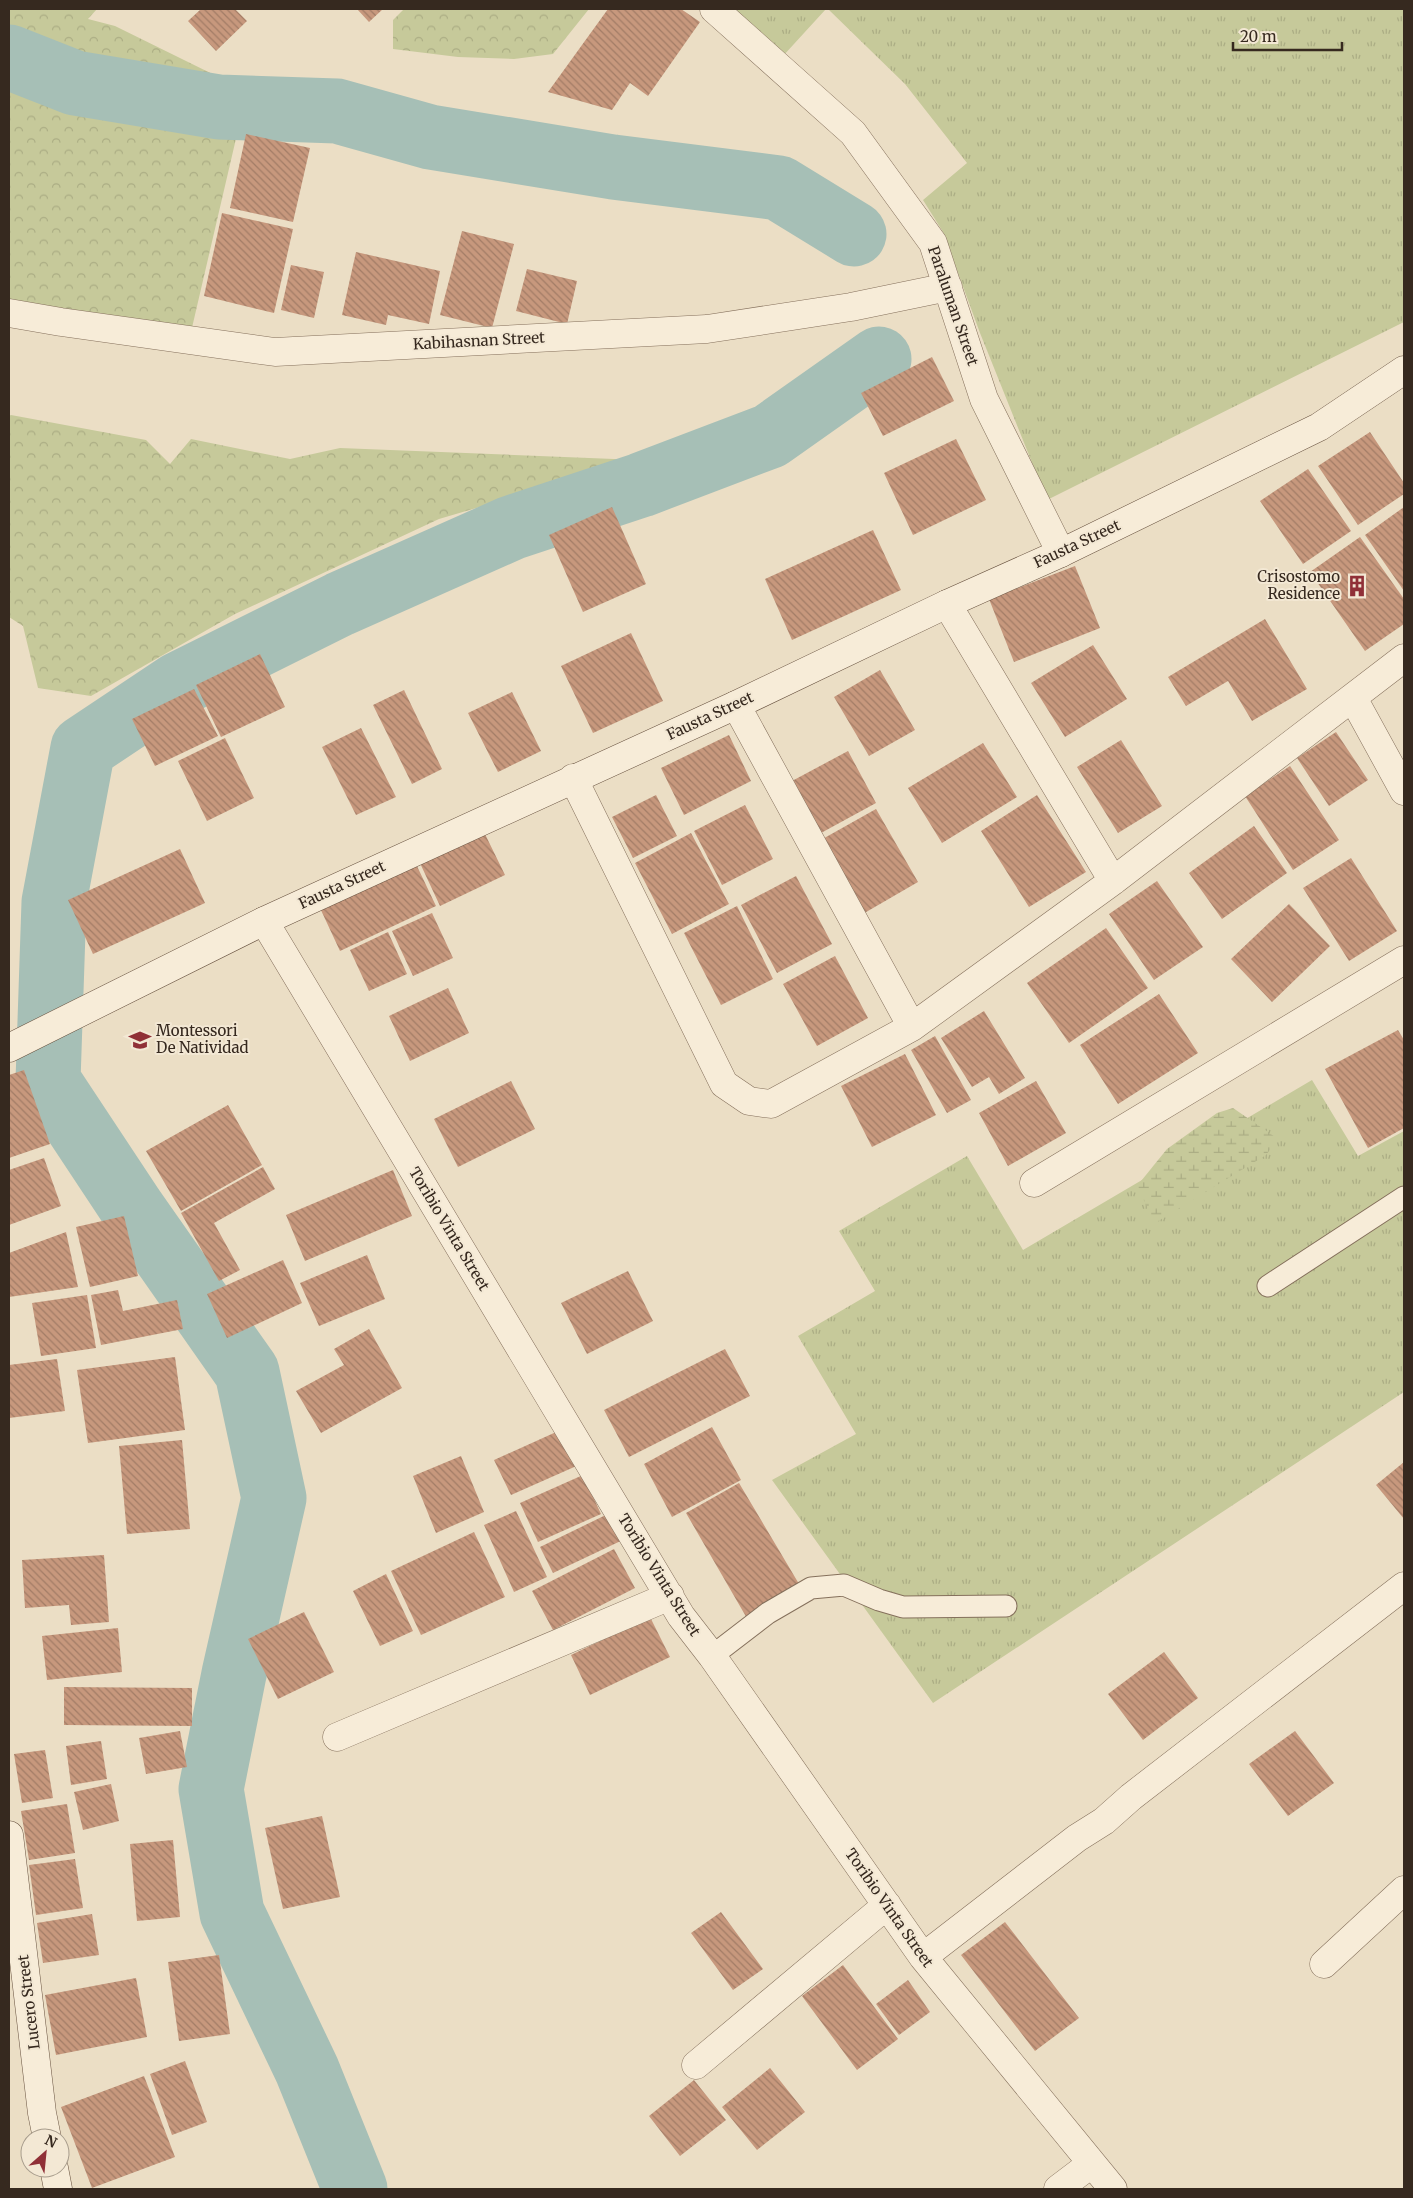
<svg xmlns="http://www.w3.org/2000/svg" width="1413" height="2198" font-family="Merriweather,serif">
<style>
.grass{fill:url(#grass-tufts)}
.forest{fill:url(#forest-crowns)}
.wetland{fill:url(#wetland-marsh)}
.lines{fill:none;stroke-linecap:round;stroke-linejoin:round}
.river{stroke:#a6bfb6;stroke-width:65}
.building{fill:url(#building-back-hatch)}
.lane-casing{stroke:#85705c;stroke-width:23}
.street-casing{stroke:#85705c;stroke-width:29}
.secondary-casing{stroke:#67513f;stroke-width:29}
.lane{stroke:#f7ecd8;stroke-width:21}
.street{stroke:#f7ecd8;stroke-width:28}
.secondary{stroke:#f7ecd8;stroke-width:28}
.labels{text-anchor:middle;stroke-width:4;stroke-linejoin:round;paint-order:stroke}
.street-label{font-size:15px;fill:#36291f;stroke:#f3e8d4}
.poi-label{font-size:15px;fill:#36291f;stroke:#f3e8d4;text-anchor:end}
</style>
<defs>
<pattern id="grass-tufts" width="24" height="20" patternUnits="userSpaceOnUse" patternTransform="scale(1.25)"><rect width="24" height="20" fill="#c6c99a"/><path d="M3 7l-1-3M5 7V3M7 7l1-3M15 17l-1-3M17 17v-4M19 17l1-3" fill="none" stroke="#abad84"/></pattern>
<pattern id="forest-crowns" width="20" height="18" patternUnits="userSpaceOnUse" patternTransform="scale(1.25)"><rect width="20" height="18" fill="#c6c99a"/><path d="M2 6a3 3 0 1 1 6 0M12 15a3 3 0 1 1 6 0" fill="none" stroke="#abad84"/></pattern>
<pattern id="wetland-marsh" width="20" height="14" patternUnits="userSpaceOnUse" patternTransform="scale(1.25)"><rect width="20" height="14" fill="#c6c99a"/><path d="M1 5h8M5 5V1M11 12h8M15 12V8" fill="none" stroke="#abad84"/></pattern>
<pattern id="building-back-hatch" width="6" height="6" patternUnits="userSpaceOnUse" patternTransform="scale(1.25)"><rect width="6" height="6" fill="#c7987d"/><path d="M-1 5l2 2M0 0l6 6M5-1l2 2" fill="none" stroke="#a27c66"/></pattern>
</defs>
<rect width="100%" height="100%" fill="#ebdec5"/>
<path class="grass" d="M 704,9 L 826,9 L 772,68 Z
M 828,9 L 1404,9 L 1404,322 L 1047,500 L 980,333 L 943,232 L 923,200 L 967,163 L 905,84 Z
M 1312,1080 L 1358,1156 L 1404,1131 L 1404,1392 L 933,1703 L 772,1480 L 856,1434 L 798,1336 L 875,1291 L 839,1231 L 967,1156 L 1023,1250 Z"/>
<path class="forest" d="M 9,9 L 97,9 L 88,19 L 115,26 L 253,94 L 238,130 L 191,332 L 9,304 Z
M 404,9 L 589,9 L 553,54 L 514,59 L 458,57 L 393,49 L 393,20 Z
M 11,415 L 146,440 L 170,464 L 191,439 L 290,459 L 340,448 L 639,460 L 439,519 L 235,614 L 91,696 L 38,688 L 23,626 L 9,617 L 9,416 Z"/>
<path class="wetland" d="M 1233,1108 L 1278,1139 L 1266,1155 L 1155,1223 L 1137,1186 L 1167,1149 L 1217,1113 Z"/>
<g class="lines">
<path class="river" d="M 9,57 L 75,83 L 219,107 L 337,111 L 430,137 L 613,167 L 779,188 L 854,234
M 355,2189 L 307,2070 L 232,1913 L 211,1789 L 234,1674 L 274,1498 L 247,1372 L 132,1208 L 48,1081 L 54,902 L 83,748 L 179,684 L 340,604 L 511,528 L 641,485 L 770,436 L 879,359"/>
</g>
<path class="building" d="M 201,9 L 235,9 L 247,21 L 216,51 L 188,21 Z
M 357,9 L 383,9 L 369,22 Z
M 608,9 L 681,9 L 700,22 L 648,96 L 630,83 L 612,110 L 548,92 Z
M 246,134 L 310,148 L 293,222 L 230,208 Z
M 222,213 L 293,229 L 274,313 L 204,296 Z
M 462,231 L 514,244 L 492,328 L 440,315 Z
M 356,252 L 440,271 L 429,324 L 388,315 L 386,325 L 342,315 Z
M 291,265 L 324,272 L 314,318 L 281,310 Z
M 527,269 L 577,281 L 567,324 L 516,311 Z
M 932,357 L 954,401 L 883,436 L 861,393 Z
M 1370,432 L 1404,483 L 1404,494 L 1358,525 L 1318,466 Z
M 956,439 L 986,500 L 913,535 L 884,473 Z
M 1308,469 L 1351,531 L 1303,564 L 1260,501 Z
M 612,507 L 646,584 L 583,612 L 549,535 Z
M 1404,507 L 1404,591 L 1365,535 Z
M 873,530 L 901,590 L 792,640 L 765,579 Z
M 1360,537 L 1404,599 L 1404,624 L 1365,651 L 1310,572 Z
M 1075,566 L 1100,628 L 1014,662 L 989,599 Z
M 1265,619 L 1307,689 L 1252,721 L 1228,681 L 1186,706 L 1168,677 Z
M 631,633 L 663,701 L 593,733 L 561,666 Z
M 1093,645 L 1127,699 L 1065,737 L 1031,683 Z
M 260,654 L 285,707 L 221,737 L 196,685 Z
M 880,670 L 915,730 L 869,756 L 834,697 Z
M 194,689 L 218,736 L 155,766 L 132,719 Z
M 404,690 L 442,769 L 412,784 L 373,705 Z
M 512,692 L 541,751 L 498,772 L 468,713 Z
M 361,728 L 396,797 L 356,815 L 322,747 Z
M 1336,732 L 1368,780 L 1329,806 L 1297,758 Z
M 729,735 L 751,781 L 684,815 L 661,768 Z
M 225,738 L 254,798 L 207,821 L 178,761 Z
M 1121,740 L 1162,806 L 1118,833 L 1077,767 Z
M 983,743 L 1017,797 L 942,843 L 908,788 Z
M 848,751 L 876,803 L 821,833 L 792,781 Z
M 1290,766 L 1339,840 L 1293,870 L 1245,796 Z
M 656,795 L 677,836 L 633,858 L 612,817 Z
M 1037,795 L 1086,872 L 1029,907 L 981,831 Z
M 745,805 L 773,859 L 722,885 L 694,831 Z
M 876,809 L 918,882 L 861,915 L 819,841 Z
M 1254,826 L 1287,873 L 1222,919 L 1189,873 Z
M 483,830 L 505,875 L 440,906 L 419,861 Z
M 691,833 L 729,904 L 672,934 L 635,863 Z
M 180,849 L 205,903 L 93,954 L 68,900 Z
M 1351,858 L 1397,931 L 1349,961 L 1303,888 Z
M 416,864 L 436,906 L 340,951 L 320,908 Z
M 796,876 L 832,944 L 777,973 L 741,905 Z
M 1157,881 L 1203,947 L 1154,980 L 1109,914 Z
M 1289,904 L 1330,946 L 1272,1002 L 1231,959 Z
M 737,906 L 773,979 L 721,1005 L 684,933 Z
M 432,913 L 453,958 L 413,976 L 392,931 Z
M 1106,928 L 1148,988 L 1069,1043 L 1027,983 Z
M 388,932 L 407,974 L 369,991 L 350,950 Z
M 835,956 L 868,1018 L 817,1046 L 783,984 Z
M 448,988 L 469,1033 L 410,1061 L 389,1016 Z
M 1159,994 L 1198,1053 L 1118,1104 L 1080,1045 Z
M 984,1011 L 1025,1078 L 999,1094 L 989,1077 L 972,1087 L 941,1038 Z
M 1398,1030 L 1404,1040 L 1404,1128 L 1368,1148 L 1325,1069 Z
M 935,1036 L 971,1100 L 947,1113 L 911,1050 Z
M 905,1054 L 936,1115 L 872,1147 L 841,1086 Z
M 24,1070 L 50,1144 L 9,1158 L 9,1075 Z
M 511,1081 L 535,1129 L 458,1167 L 434,1119 Z
M 1036,1081 L 1066,1133 L 1008,1166 L 979,1113 Z
M 228,1105 L 262,1165 L 181,1211 L 146,1151 Z
M 44,1158 L 61,1206 L 9,1225 L 9,1170 Z
M 263,1167 L 275,1189 L 214,1223 L 240,1270 L 219,1281 L 181,1213 Z
M 393,1170 L 412,1216 L 305,1261 L 286,1215 Z
M 124,1216 L 138,1276 L 90,1287 L 76,1227 Z
M 66,1232 L 78,1287 L 9,1297 L 9,1253 Z
M 367,1255 L 385,1299 L 319,1326 L 300,1283 Z
M 283,1260 L 302,1303 L 227,1338 L 207,1294 Z
M 628,1271 L 653,1321 L 587,1354 L 561,1303 Z
M 118,1290 L 123,1311 L 177,1300 L 183,1329 L 101,1345 L 91,1295 Z
M 87,1295 L 96,1348 L 41,1356 L 32,1303 Z
M 369,1329 L 402,1388 L 321,1433 L 296,1391 L 344,1365 L 334,1349 Z
M 725,1349 L 750,1396 L 629,1457 L 604,1410 Z
M 175,1357 L 185,1430 L 88,1443 L 77,1370 Z
M 57,1359 L 65,1411 L 9,1418 L 9,1365 Z
M 712,1427 L 741,1480 L 672,1517 L 644,1464 Z
M 565,1428 L 581,1464 L 511,1495 L 494,1460 Z
M 182,1440 L 190,1529 L 127,1534 L 119,1446 Z
M 461,1456 L 484,1512 L 436,1533 L 413,1476 Z
M 1404,1462 L 1404,1519 L 1376,1485 Z
M 583,1475 L 601,1514 L 538,1542 L 520,1503 Z
M 739,1483 L 802,1589 L 748,1620 L 686,1513 Z
M 516,1511 L 547,1577 L 514,1592 L 484,1525 Z
M 614,1511 L 627,1538 L 553,1573 L 540,1547 Z
M 474,1532 L 505,1597 L 421,1635 L 391,1571 Z
M 614,1549 L 635,1588 L 553,1630 L 532,1591 Z
M 104,1555 L 109,1622 L 71,1625 L 69,1605 L 25,1608 L 22,1560 Z
M 386,1574 L 413,1631 L 380,1646 L 353,1591 Z
M 304,1612 L 334,1672 L 278,1699 L 248,1639 Z
M 650,1617 L 670,1657 L 590,1695 L 571,1655 Z
M 118,1628 L 122,1672 L 47,1680 L 42,1636 Z
M 1164,1652 L 1198,1698 L 1143,1740 L 1108,1694 Z
M 64,1687 L 192,1688 L 192,1726 L 64,1725 Z
M 180,1731 L 187,1767 L 146,1774 L 139,1738 Z
M 1295,1731 L 1334,1783 L 1288,1816 L 1249,1764 Z
M 101,1741 L 107,1779 L 71,1785 L 66,1746 Z
M 45,1750 L 53,1798 L 22,1803 L 14,1754 Z
M 111,1784 L 119,1821 L 83,1830 L 74,1792 Z
M 67,1804 L 75,1853 L 29,1860 L 21,1811 Z
M 322,1816 L 340,1897 L 283,1909 L 265,1828 Z
M 173,1840 L 180,1917 L 137,1921 L 130,1844 Z
M 75,1859 L 83,1908 L 36,1915 L 29,1865 Z
M 721,1912 L 763,1969 L 733,1990 L 691,1933 Z
M 92,1914 L 99,1955 L 43,1963 L 37,1923 Z
M 1005,1922 L 1079,2018 L 1035,2051 L 961,1955 Z
M 219,1955 L 230,2034 L 179,2041 L 168,1962 Z
M 843,1965 L 898,2039 L 857,2070 L 802,1996 Z
M 136,1978 L 147,2037 L 56,2055 L 45,1995 Z
M 908,1980 L 930,2012 L 899,2035 L 876,2004 Z
M 185,2061 L 207,2122 L 172,2135 L 150,2074 Z
M 770,2068 L 805,2112 L 757,2150 L 722,2107 Z
M 144,2076 L 175,2157 L 92,2188 L 61,2107 Z
M 694,2080 L 726,2120 L 680,2156 L 649,2116 Z"/>
<g class="lines">
<g class="lane-casing">
<path id="lane" d="M 1268,1286 L 1404,1197
M 712,1656 L 768,1613 L 811,1588 L 844,1585 L 879,1600 L 903,1607 L 1006,1606"/>
</g>
<g class="street-casing">
<path id="street" d="M 714,9 L 853,133 L 933,243 L 984,399 L 1061,553
M 9,313 L 61,322 L 275,352 L 707,329 L 851,307 L 948,287
M 947,604 L 1113,881
M 1353,698 L 1404,791
M 736,705 L 912,1027
M 573,778 L 724,1084 L 749,1101 L 771,1104 L 912,1027 L 1113,881 L 1404,658
M 264,921 L 681,1616 L 712,1656 L 923,1957 L 1113,2189
M 1034,1183 L 1404,960
M 337,1737 L 670,1596
M 923,1957 L 1077,1838 L 1104,1821 L 1131,1797 L 1404,1586
M 1324,1964 L 1404,1890
M 696,2065 L 887,1905
M 1058,2189 L 1091,2164"/>
</g>
<g class="secondary-casing">
<path id="secondary" d="M 9,1048 L 264,921 L 736,705 L 947,604 L 1061,553 L 1319,427 L 1404,370
M 9,1835 L 42,2113 L 47,2138
M 54,2168 L 58,2189"/>
</g>
<use href="#lane" class="lane"/>
<use href="#street" class="street"/>
<use href="#secondary" class="secondary"/>
</g>
<defs>
<g id="building-bare" transform="scale(1.725)"><path d="M-4-6H4V6H1V3H-1V6H-4ZM-2.5-4.3h1.7v1.8h-1.7ZM.8-4.3h1.7v1.8H.8ZM-2.5-1h1.7V.8h-1.7ZM.8-1h1.7V.8H.8Z" fill="#903037" stroke="#f3e8d4" stroke-width="2.5" paint-order="stroke"/></g>
<g id="school-bare" transform="scale(1.725)"><path d="M0-5L7-2L0 1L-7-2ZM-4 1L0 2.5L4 1V4Q0 6-4 4Z" fill="#903037" stroke="#f3e8d4" stroke-width="2.5" paint-order="stroke"/></g>
</defs>
<g fill-rule="evenodd">
<use href="#building-bare" x="1357" y="586"/>
<use href="#school-bare" x="140" y="1040"/>
</g>
<g class="labels">
<g class="street-label">
<text transform="translate(953 306) rotate(71)" y="5">Paraluman Street</text>
<text transform="translate(479 341) rotate(-3)" y="5">Kabihasnan Street</text>
<text transform="translate(1077 544) rotate(-25)" y="5">Fausta Street</text>
<text transform="translate(710 716) rotate(-25)" y="5">Fausta Street</text>
<text transform="translate(342 885) rotate(-25)" y="5">Fausta Street</text>
<text transform="translate(449 1229) rotate(59)" y="5">Toribio Vinta Street</text>
<text transform="translate(659 1575) rotate(58)" y="5">Toribio Vinta Street</text>
<text transform="translate(889 1908) rotate(55)" y="5">Toribio Vinta Street</text>
<text transform="translate(29 2002) rotate(-97)" y="5">Lucero Street</text>
</g>
<g class="poi-label">
<text x="1340" y="582">Crisostomo<tspan x="1340" dy="17">Residence</tspan></text>
<text x="156" y="1036" text-anchor="start">Montessori<tspan x="156" dy="17">De Natividad</tspan></text>
</g>
</g>
<rect width="1413" height="2198" fill="none" stroke="#36291f" stroke-width="20"/>
<g transform="translate(45 2153) rotate(27)"><circle r="24" fill="#f3e8d4" stroke="#a79c8c"/>
<path d="M0-4L9 19L0 12L-9 19Z" fill="#903037"/>
<text y="-8" font-size="14" font-weight="bold" text-anchor="middle" fill="#36291f">N</text>
</g>
<path d="M1233 42v8h109v-8" fill="none" stroke="#36291f" stroke-width="2.5"/>
<text x="1240" y="42" font-size="15" fill="#36291f" stroke="#f3e8d4" stroke-width="4" paint-order="stroke">20 m</text>
</svg>
